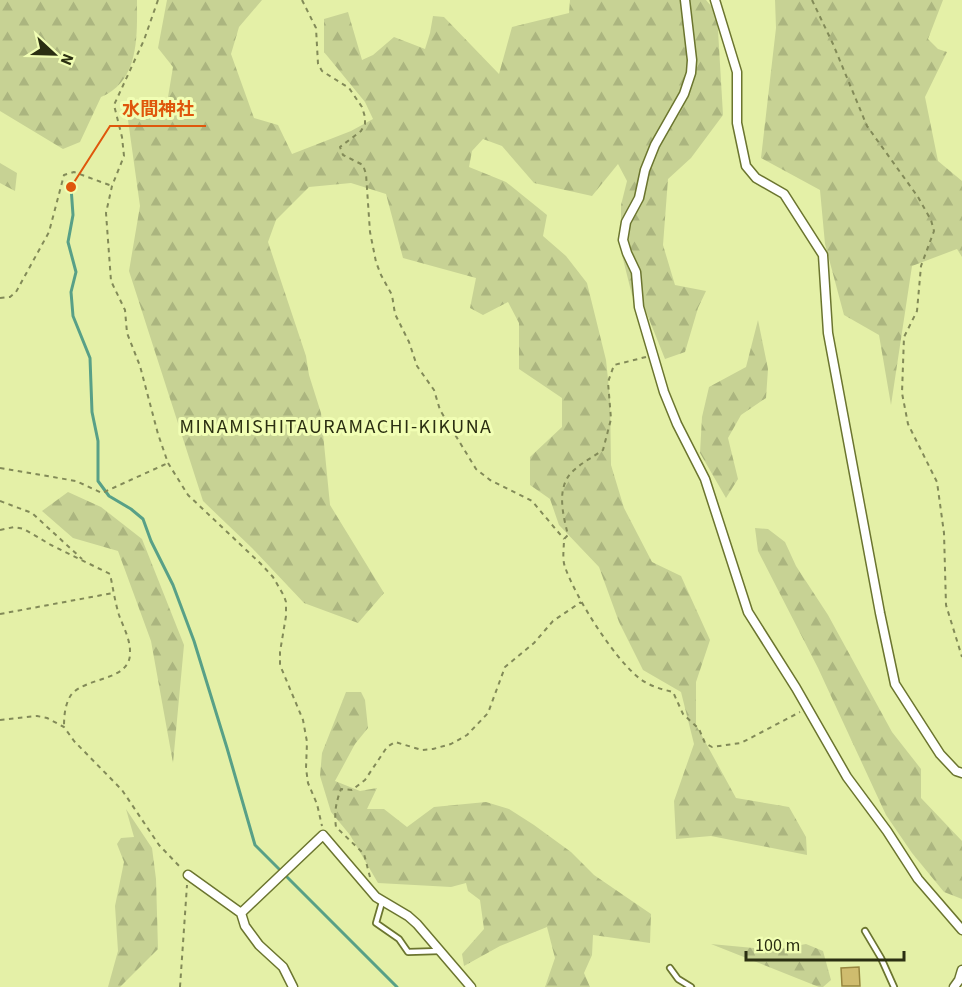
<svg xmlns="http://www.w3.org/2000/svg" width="962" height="987" font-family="'Source Sans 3','Noto Sans JP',sans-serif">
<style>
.forest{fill:url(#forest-firs)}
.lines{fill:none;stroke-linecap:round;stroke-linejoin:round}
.stream{stroke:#58a087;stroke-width:3}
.building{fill:#cfbc6e;stroke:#98873f;stroke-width:1.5}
.service-casing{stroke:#6b752f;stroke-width:8}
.minor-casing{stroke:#6b752f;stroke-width:11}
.path{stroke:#828a58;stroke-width:2;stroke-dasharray:4.5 4.5;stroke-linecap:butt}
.service{stroke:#fff;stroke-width:4.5}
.minor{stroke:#fff;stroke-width:8}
.labels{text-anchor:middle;stroke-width:6;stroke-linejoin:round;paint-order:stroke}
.quarter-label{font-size:20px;letter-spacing:1.5px;fill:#2b2f12;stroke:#f1feb4}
.leader{fill:none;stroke:#df570c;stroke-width:2}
.callout-dot{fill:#df570c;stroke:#f1feb4;stroke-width:2}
.callout-label{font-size:18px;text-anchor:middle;font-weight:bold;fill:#df570c;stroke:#f1feb4;stroke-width:6;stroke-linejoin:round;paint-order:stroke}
</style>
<defs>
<pattern id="forest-firs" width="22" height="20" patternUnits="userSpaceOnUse" patternTransform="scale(1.5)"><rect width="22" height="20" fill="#c7d294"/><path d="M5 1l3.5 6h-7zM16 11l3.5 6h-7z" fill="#abb57f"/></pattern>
</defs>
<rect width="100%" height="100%" fill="#e4f0a7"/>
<path class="forest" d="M 0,0 L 137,0 C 137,35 140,81 101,97 L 80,142 L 63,149 L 0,111 Z
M 167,0 L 262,0 L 239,27 L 231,54 L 254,118 L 278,125 L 292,154 L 351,131 L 373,119 L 365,102 L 324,52 L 324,19 L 348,12 L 362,60 L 373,55 L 394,37 L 425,49 L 430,33 L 433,16 L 444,17 L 499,74 L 512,27 L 569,13 L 570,0 L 706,0 L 717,13 L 723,115 L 691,158 L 668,179 L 663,245 L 675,285 L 706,291 L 698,308 L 685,352 L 665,359 L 645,309 L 632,295 L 621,251 L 621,205 L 627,181 L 618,164 L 592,196 L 534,183 L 502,146 L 483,139 L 472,151 L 469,167 L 506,182 L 547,215 L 543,236 L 566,256 L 587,283 L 606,360 L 610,398 L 611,465 L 624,508 L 652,562 L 681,576 L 710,640 L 696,682 L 696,725 L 736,798 L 789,807 L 806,837 L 807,855 L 711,836 L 676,839 L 674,801 L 694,744 L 681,692 L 643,670 L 619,622 L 599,567 L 559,525 L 550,499 L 530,485 L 530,457 L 562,427 L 562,398 L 519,369 L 519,323 L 508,302 L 483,315 L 470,308 L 476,278 L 403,258 L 386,194 L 351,183 L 309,187 L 276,220 L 268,242 L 306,356 L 309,375 L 321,413 L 330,505 L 384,593 L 358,623 L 304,603 L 252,548 L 203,501 L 129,271 L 140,206 L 127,113 L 167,103 L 173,67 L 158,48 Z
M 775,0 L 943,0 L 928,39 L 938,49 L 947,52 L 925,97 L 938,161 L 962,181 L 962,257 L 957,249 L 912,266 L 891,405 L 879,335 L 844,315 L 825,244 L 820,190 L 761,158 L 776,28 Z
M 0,163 L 17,173 L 15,191 L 0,183 Z
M 758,320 L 768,369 L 766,398 L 741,415 L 728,438 L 738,479 L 726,498 L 700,453 L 702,417 L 709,387 L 746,367 Z
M 68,492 L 101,507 L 142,539 L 184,645 L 173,763 L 151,641 L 118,551 L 73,538 L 42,511 Z
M 755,528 L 768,529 L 785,542 L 796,566 L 828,615 L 892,732 L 921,769 L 921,798 L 962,841 L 962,899 L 944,892 L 912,853 L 886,815 L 818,668 L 758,551 Z
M 346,692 L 361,692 L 365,700 L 368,728 L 355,744 L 335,781 L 360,791 L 377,788 L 367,809 L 384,809 L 407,827 L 434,807 L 486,802 L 509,809 L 534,825 L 571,852 L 594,875 L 651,914 L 650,943 L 593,935 L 592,955 L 584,973 L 590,987 L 545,987 L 555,958 L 547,927 L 500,946 L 464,966 L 462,954 L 484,929 L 480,900 L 468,891 L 466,883 L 451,887 L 378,883 L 350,835 L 331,812 L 320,776 L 322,753 Z
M 126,809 L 152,848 L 156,879 L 158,949 L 120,987 L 108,987 L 118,951 L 115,906 L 124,862 L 117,844 L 121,838 L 134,837 Z
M 711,944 L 775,950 L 806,944 L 823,951 L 831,980 L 823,987 L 819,987 Z"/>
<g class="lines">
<path class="stream" d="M 71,187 L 73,215 L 68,242 L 76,272 L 71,292 L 73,316 L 90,358 L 92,412 L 98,441 L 98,481 L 109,496 L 131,509 L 143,519 L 151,541 L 173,585 L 194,641 L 227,748 L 255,845 L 397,987"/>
</g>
<path class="building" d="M 859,967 L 860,986 L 842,986 L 841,968 Z"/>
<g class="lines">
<g class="service-casing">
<path id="service" d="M 382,902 L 376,923 L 399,939 L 408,952 L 440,951
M 865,931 L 881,958 L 894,987
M 670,968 L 678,979 L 691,987"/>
</g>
<g class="minor-casing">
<path id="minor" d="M 685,0 L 692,60 L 691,73 L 684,94 L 655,145 L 645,170 L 639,198 L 626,222 L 623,240 L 627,253 L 636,272 L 639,307 L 664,392 L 677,424 L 705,479 L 748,612 L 796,688 L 847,777 L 887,831 L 918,879 L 962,930
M 715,0 L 737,72 L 737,123 L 746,166 L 756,178 L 784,194 L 823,255 L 828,333 L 880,613 L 895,684 L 940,754 L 956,771 L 962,773
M 188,875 L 241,913 L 245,926 L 259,945 L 283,967 L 293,987
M 241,913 L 323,835 L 376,897 L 408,916 L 417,924 L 471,987
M 954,987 L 959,980 L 962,970"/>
</g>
<path class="path" d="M 158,0 L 144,40 L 114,105 L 122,137 L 124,156 L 112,186 L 106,213 L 111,281 L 125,310 L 127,333 L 140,366 L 158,434 L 168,463 L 188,495 L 261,564 L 273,577 L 284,596 L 286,602 L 286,616 L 280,652 L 280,665 L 303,720 L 307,742 L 306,768 L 308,783 L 317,804 L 322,826
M 302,0 L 316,28 L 318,64 L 322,71 L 349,88 L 362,107 L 365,117 L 365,124 L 361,131 L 340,147 L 343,155 L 363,165 L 366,174 L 370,232 L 376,262 L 381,275 L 392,295 L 395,314 L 409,342 L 417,366 L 434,390 L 440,410 L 476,469 L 490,480 L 532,501 L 564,539
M 812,0 L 833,44 L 867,126 L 918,197 L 931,220 L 934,231 L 921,266 L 917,311 L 904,337 L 902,393 L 908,424 L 937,482 L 944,533 L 946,605 L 962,657
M 0,298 L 10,297 L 16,292 L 49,232 L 64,175 L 74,172 L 112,186
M 646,357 L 614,365 L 608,382 L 611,419 L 603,450 C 593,457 581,463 572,472 C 556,488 563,515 568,535 L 564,539 C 564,548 562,559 565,567 C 576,598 613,657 639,678 C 649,686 661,689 673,692 L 683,714 L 699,729 L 705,743 L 712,747 L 741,743 L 800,712
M 0,468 L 76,481 L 102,493 L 168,463
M 0,501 L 32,513 L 82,559
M 0,530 L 14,527 L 24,529 L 51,545 L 110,574 C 113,588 115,602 119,615 C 123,626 130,639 130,651 C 132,682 86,676 71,695 C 65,704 64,716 64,727
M 0,614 L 113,593
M 0,720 L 37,716 L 47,718 L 64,727 L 74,741 L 122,790 L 159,845 L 182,869
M 370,877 L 364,854 L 336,827 C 334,813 336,802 341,789 L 352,790 L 365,780 L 387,747 L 395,742 L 422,750 L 433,749 L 451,744 L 467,735 L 488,713 L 505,667 L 534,643 L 553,621 L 581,602
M 180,987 L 187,885"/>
<use href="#service" class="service"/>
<use href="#minor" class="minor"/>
</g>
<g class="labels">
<g class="quarter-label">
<text x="336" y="433">MINAMISHITAURAMACHI-KIKUNA</text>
</g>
</g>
<path class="leader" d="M71 187L110 126H206"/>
<circle class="callout-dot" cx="71" cy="187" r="6"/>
<g class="callout-label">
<text x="158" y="115">水間神社</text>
</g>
<g transform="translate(54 54) rotate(112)" stroke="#f1feb4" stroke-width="4.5" paint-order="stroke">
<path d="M0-4.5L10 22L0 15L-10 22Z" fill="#2b2f12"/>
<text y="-9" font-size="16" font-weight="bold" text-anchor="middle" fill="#2b2f12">N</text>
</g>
<path d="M746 951v9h158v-9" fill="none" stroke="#2b2f12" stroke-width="3"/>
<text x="755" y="951" font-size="18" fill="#2b2f12" stroke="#f1feb4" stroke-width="4.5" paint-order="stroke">100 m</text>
</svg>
